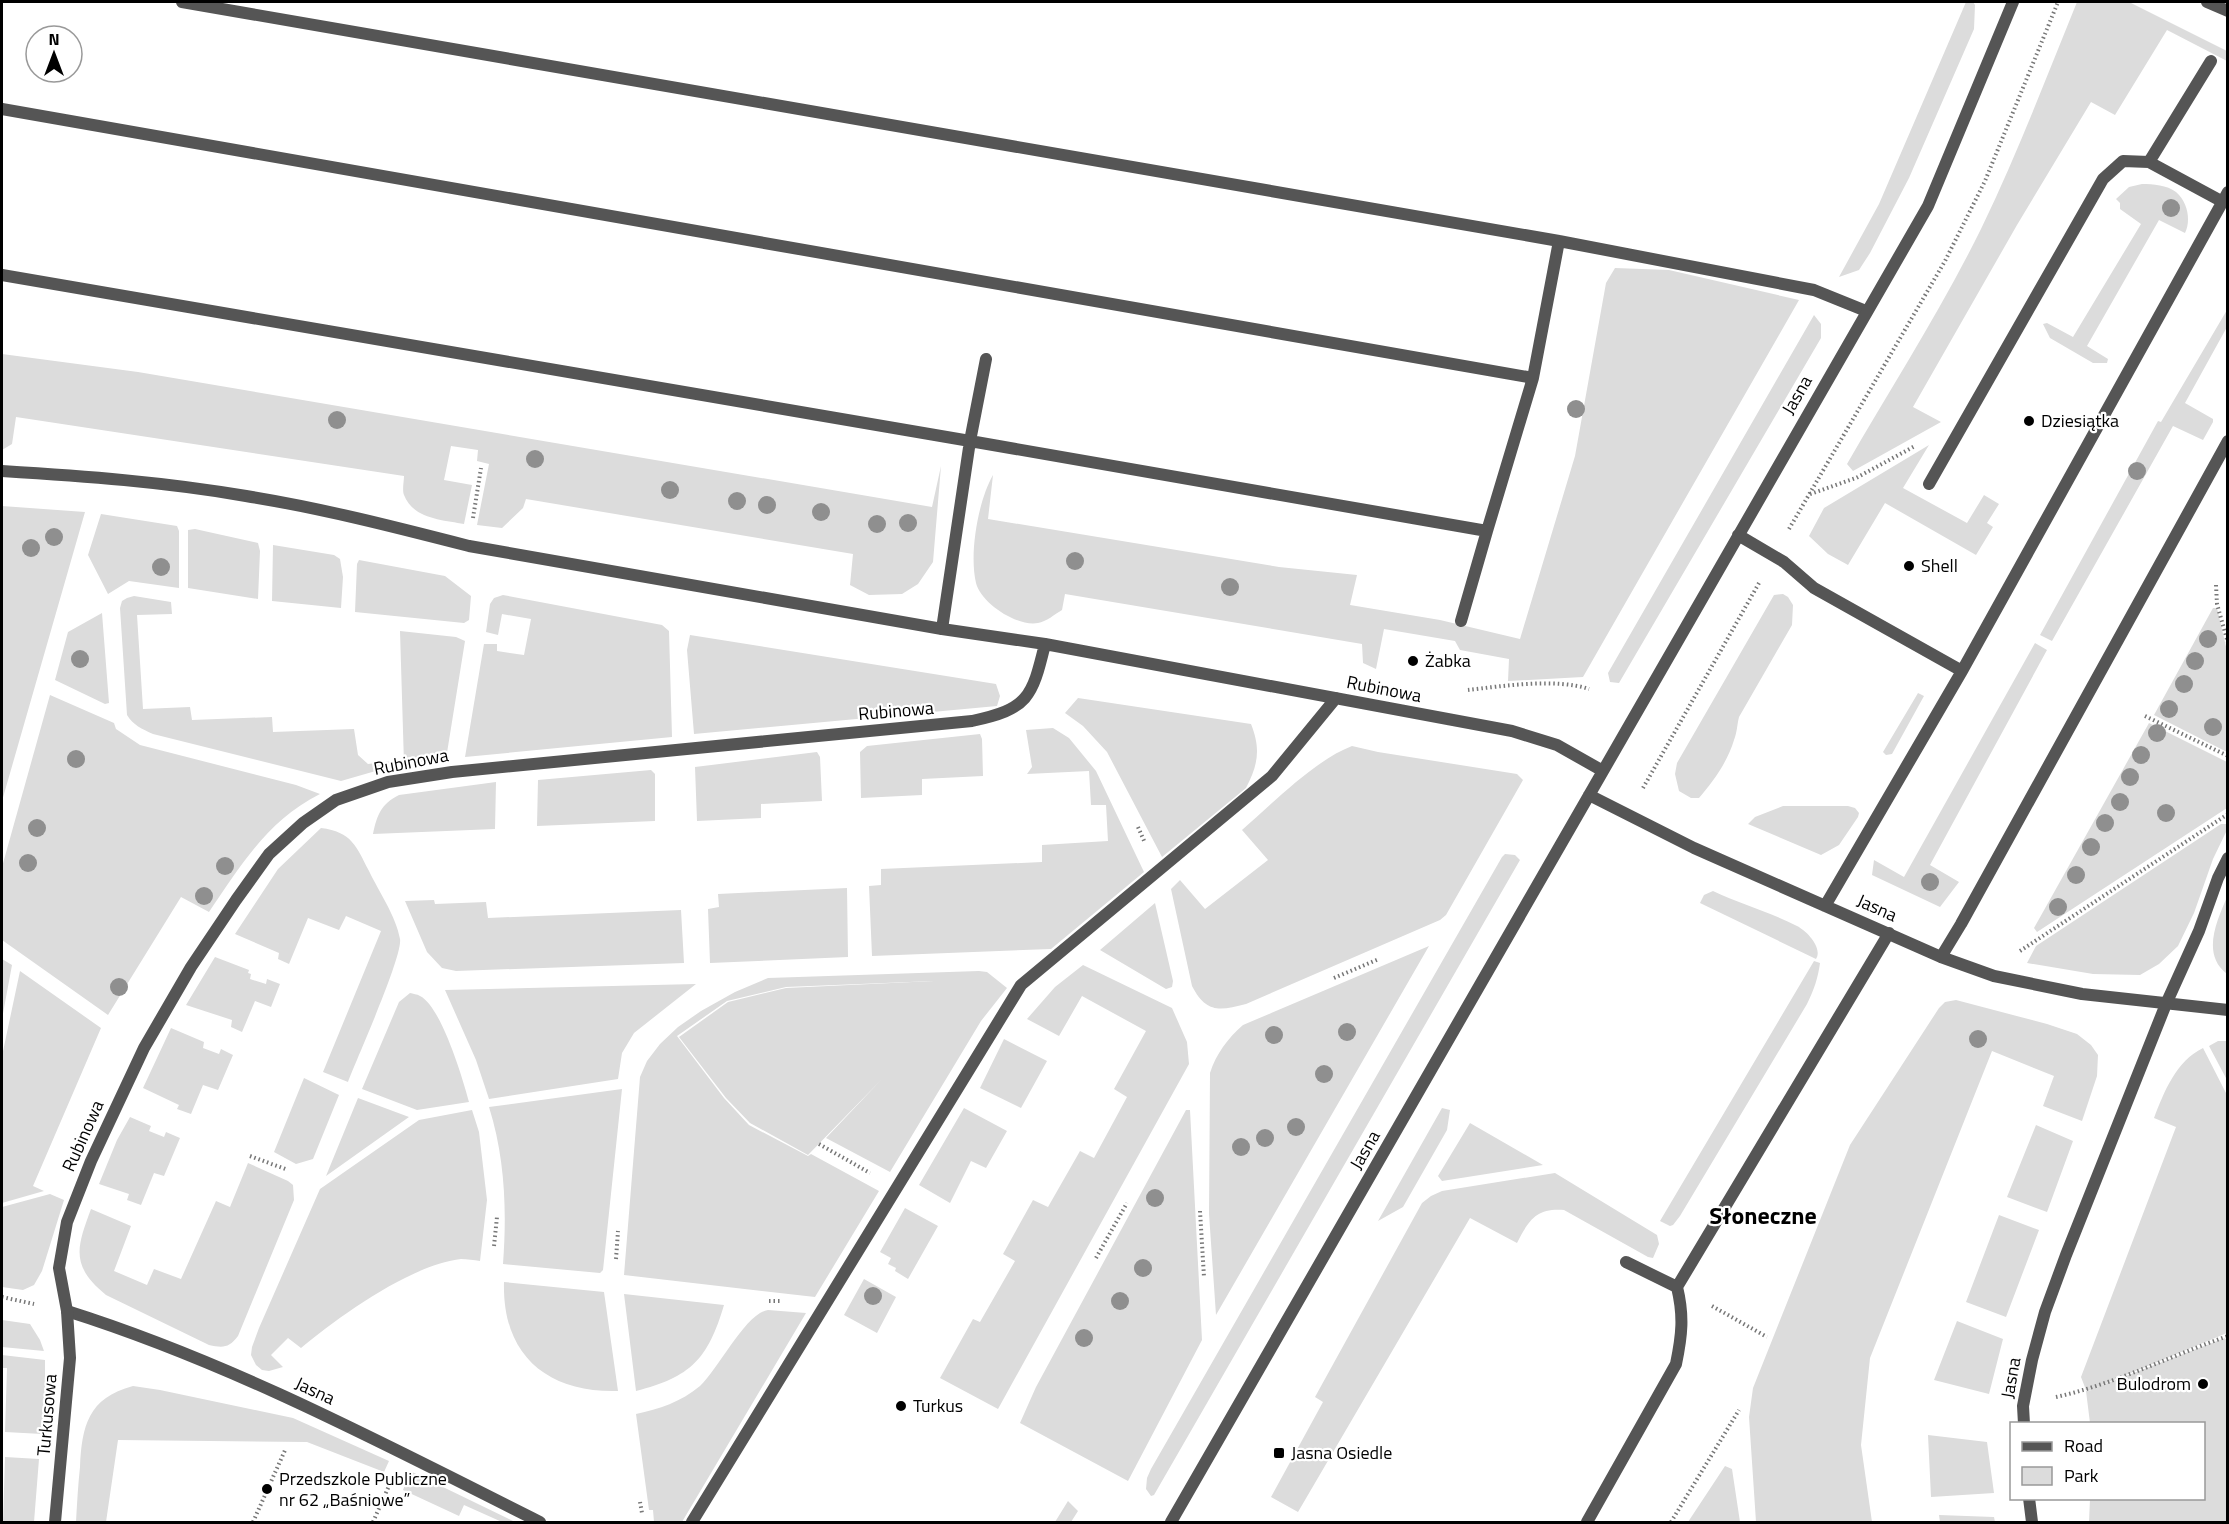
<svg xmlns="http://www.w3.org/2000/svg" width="2229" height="1524" font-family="'Titillium Web',sans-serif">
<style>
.green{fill:#dcdcdc}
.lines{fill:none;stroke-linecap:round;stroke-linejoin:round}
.path{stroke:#777;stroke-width:4;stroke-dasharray:1.5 3;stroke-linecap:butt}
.service{stroke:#555;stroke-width:12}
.minor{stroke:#555;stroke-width:12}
.tree{fill:#8f8f8f}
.poi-dot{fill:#000;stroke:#fff;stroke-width:2}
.labels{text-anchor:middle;stroke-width:4.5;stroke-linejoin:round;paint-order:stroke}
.street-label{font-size:18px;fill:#000;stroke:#fff}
.poi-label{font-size:18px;fill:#000;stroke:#fff;text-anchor:start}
.district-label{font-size:24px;font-weight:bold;fill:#000;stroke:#fff}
</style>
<rect width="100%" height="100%" fill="#fff"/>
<path class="green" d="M 1966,2 L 1973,2 L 1975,5 L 1974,29 L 1909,178 L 1870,253 L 1859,270 L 1839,277 L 1879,204 Z
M 2077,2 L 2129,2 L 2227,51 L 2227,61 L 2167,30 L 2115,115 L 2091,102 L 2017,225 L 1913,407 L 1941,422 L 1853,471 L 1847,464 C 1892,386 1941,310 1981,229 C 2017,155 2046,78 2077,2 Z
M 2142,184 C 2153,184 2167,185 2176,192 C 2188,202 2191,221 2185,233 L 2159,220 L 2087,346 L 2108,359 L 2107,363 L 2093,363 L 2050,338 L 2043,324 L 2047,323 L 2073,337 L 2141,224 L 2120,209 L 2120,203 L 2116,199 L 2129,187 Z
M 1615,268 L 1669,270 L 1799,300 L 1583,677 L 1508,681 L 1509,659 L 1460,650 L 1455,641 L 1384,629 L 1376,669 L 1363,663 L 1362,644 L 1065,594 L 1062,610 C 1055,614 1046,622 1038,623 C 1017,627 981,603 976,583 C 969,554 978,501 993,475 L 988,519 L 1279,567 L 1357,575 L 1350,605 L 1440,620 L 1520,639 L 1575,456 L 1606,283 Z
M 2227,310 L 2227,327 L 2185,403 L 2213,419 L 2213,422 L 2203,440 L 2173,426 L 2052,641 L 2040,635 L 2158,421 L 2161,422 Z
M 1814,315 L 1821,324 L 1821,338 L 1619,683 L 1610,682 L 1608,673 Z
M 2,354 L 138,372 L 932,507 L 941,466 L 933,562 L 918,584 L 902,594 L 869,595 L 850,585 L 853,554 L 526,499 L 523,508 L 502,528 L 477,525 L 489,464 L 477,461 L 478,450 L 451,446 L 444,480 L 472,485 L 464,524 C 443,520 413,519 404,495 C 402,490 404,481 404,476 L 16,417 L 12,444 L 2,450 Z
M 1929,445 L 1903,488 L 1967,523 L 1984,495 L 1999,504 L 1987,523 L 1993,527 L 1976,555 L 1885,503 L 1848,565 L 1828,554 L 1809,536 L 1824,508 Z
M 2,506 L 85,512 L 2,801 Z
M 101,514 L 177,526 L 179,531 L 179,588 L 129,581 L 108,594 L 88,555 Z
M 195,529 L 258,543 L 260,551 L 258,599 L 188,588 L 188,530 Z
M 273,545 L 334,555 L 340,559 L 343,577 L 341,608 L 272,601 Z
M 359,560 L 445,576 L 471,596 L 469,620 L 464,623 L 355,612 L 357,564 Z
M 1783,594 L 1788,597 L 1793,605 L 1792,625 L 1739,717 C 1737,725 1737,733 1734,740 C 1728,761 1713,782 1699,798 L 1691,798 L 1679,791 L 1675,774 L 1677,763 L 1774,595 Z
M 503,595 L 662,625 L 669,631 L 672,737 L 465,757 L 484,644 L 497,644 L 497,651 L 524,655 L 531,619 L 502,614 L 498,635 L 486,632 L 490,604 L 494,598 Z
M 134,596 L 171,602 L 172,614 L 137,615 L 143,709 L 190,707 L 192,720 L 272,717 L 273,732 L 354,729 L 358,755 L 368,764 L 393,761 L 393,766 L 341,781 L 153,734 C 142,729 133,725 127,715 L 120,608 L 122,601 L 127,598 Z
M 2213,608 L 2217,608 L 2227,651 L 2227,752 L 2154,715 Z
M 102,613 L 109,703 L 105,704 L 55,680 L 68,632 Z
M 400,631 L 456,637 L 465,641 L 446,759 L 404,764 Z
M 690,635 L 996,684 L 1000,696 L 997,706 L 694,734 L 687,650 Z
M 2035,643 L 2047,650 L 1930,865 L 1959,882 L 1940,907 L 1872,875 L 1874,860 L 1904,877 Z
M 1918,693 L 1924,696 L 1892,754 L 1886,755 L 1883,752 Z
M 50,695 L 114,723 L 116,729 L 140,745 L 296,785 L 320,794 C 267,821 241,865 209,912 L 181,897 L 108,1015 L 2,940 L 2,867 Z
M 1078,698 L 1251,724 C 1261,749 1258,765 1246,788 L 1162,857 L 1107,752 L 1083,726 L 1065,713 Z
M 2149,723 L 2227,762 L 2227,808 L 2037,932 L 2034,928 Z
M 1053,728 L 1069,738 L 1096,771 L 1144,872 L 1051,949 L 872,956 L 869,886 L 881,885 L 881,869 L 1042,862 L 1042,845 L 1108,841 L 1106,805 L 1091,805 L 1089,771 L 1027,774 L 1032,767 L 1026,730 Z
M 980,734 L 982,739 L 983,776 L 922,779 L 922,795 L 861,798 L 860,752 L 867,746 Z
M 1352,746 L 1378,752 L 1517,774 L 1523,780 L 1446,915 L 1440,920 L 1246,1004 C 1219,1011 1206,1013 1192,986 L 1171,889 L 1180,880 L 1205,909 L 1268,860 L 1242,830 C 1272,804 1315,760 1352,746 Z
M 817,752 L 820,757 L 822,801 L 761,804 L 761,818 L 697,821 L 695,767 Z
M 651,770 L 655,774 L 655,821 L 537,826 L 538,780 Z
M 496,782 L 495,829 L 373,834 C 377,815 381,804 399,795 Z
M 1783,806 L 1848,806 L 1855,808 L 1859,813 L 1858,817 L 1839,845 L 1821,855 L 1748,824 L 1755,817 Z
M 2221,824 L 2227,824 L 2227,830 L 2213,859 L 2194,913 L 2178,946 L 2159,964 L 2140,975 L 2093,974 L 2027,963 L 2036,946 Z
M 321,828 C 352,832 356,846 369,871 C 379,892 396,916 400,939 C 403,956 357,1058 348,1082 L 323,1072 L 381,931 L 346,916 L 339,930 L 308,918 L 289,964 L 278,959 L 279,953 L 235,934 L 278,869 Z
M 1505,854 L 1515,855 L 1520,860 L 1154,1495 L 1151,1496 L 1146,1489 L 1147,1478 L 1151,1469 L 1502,857 Z
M 847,888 L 848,957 L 710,963 L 708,909 L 719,907 L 718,894 Z
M 1713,891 C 1740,904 1770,912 1797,926 C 1807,931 1823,948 1816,959 L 1700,903 L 1704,895 Z
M 2227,897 L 2227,974 C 2201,954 2217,921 2227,897 Z
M 434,900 L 435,904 L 486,902 L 488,918 L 681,910 L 684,963 L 456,971 L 442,968 L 427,952 L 405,901 Z
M 1155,903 L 1173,981 L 1172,987 L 1166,989 L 1100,950 Z
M 1429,946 L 1216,1315 L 1209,1214 L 1210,1073 C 1216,1054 1228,1038 1243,1025 Z
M 215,957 L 249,970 L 248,973 L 251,974 L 250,979 L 266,984 L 267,979 L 280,984 L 271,1007 L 255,1001 L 242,1032 L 231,1027 L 232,1020 L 186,1005 Z
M 2,959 L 12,965 L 2,1019 Z
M 1814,961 L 1820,963 C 1818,978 1814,990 1807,1004 L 1680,1216 L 1673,1225 L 1670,1226 L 1660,1221 Z
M 1083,965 L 1172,1008 L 1187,1042 L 1189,1064 L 998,1409 L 940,1378 L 973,1319 L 980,1322 L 1015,1261 L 1003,1254 L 1033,1200 L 1048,1207 L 1080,1151 L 1094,1158 L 1127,1097 L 1114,1089 L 1146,1031 L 1082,996 L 1059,1036 L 1027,1019 L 1055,987 Z
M 20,971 L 101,1028 L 33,1186 L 44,1191 L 2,1203 L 2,1056 Z
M 979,971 L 987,972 L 1007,988 L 981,1021 L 890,1172 L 826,1138 L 882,1079 L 808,1155 L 750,1123 L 726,1098 L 679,1037 L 728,1002 L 786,988 L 934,981 L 786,987 L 727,1001 L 677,1036 L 724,1098 L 749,1125 L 808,1156 L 811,1154 L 879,1191 L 815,1297 L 624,1275 L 640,1077 L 647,1061 L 660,1044 L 678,1027 L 701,1011 L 735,992 L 768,978 Z
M 696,984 L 634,1033 L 622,1053 L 618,1079 L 489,1099 L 476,1060 L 445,990 Z
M 410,993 C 413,994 417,994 420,996 C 441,1006 463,1079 469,1102 L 417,1110 L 362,1089 L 399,1002 Z
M 1956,1000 L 2047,1024 L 2077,1034 L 2091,1045 L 2098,1055 L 2097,1076 L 2082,1121 L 2043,1106 L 2054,1076 L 1992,1051 L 1870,1358 L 1861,1445 L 1872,1522 L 1756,1522 L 1749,1417 L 1753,1388 L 1850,1145 L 1939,1008 L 1945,1002 Z
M 171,1028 L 204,1042 L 203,1048 L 219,1054 L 221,1049 L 233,1055 L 218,1090 L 203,1085 L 191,1114 L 177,1109 L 179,1105 L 143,1088 Z
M 1004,1039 L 1047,1061 L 1021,1108 L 980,1088 Z
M 2218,1041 L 2227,1041 L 2227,1080 L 2209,1046 Z
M 2203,1048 L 2227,1095 L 2227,1333 L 2092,1389 L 2225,1338 L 2228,1342 L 2227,1522 L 2089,1522 L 2090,1499 L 2204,1498 L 2204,1424 L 2090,1423 L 2086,1391 L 2092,1390 L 2086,1390 L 2081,1377 L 2176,1127 L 2154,1118 C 2164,1092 2176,1061 2203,1048 Z
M 304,1078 L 339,1095 L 313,1159 L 296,1164 L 274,1152 Z
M 622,1089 L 603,1270 L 600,1273 L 503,1264 C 507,1210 505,1158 489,1107 Z
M 358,1098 L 409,1117 L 326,1176 Z
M 964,1108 L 1007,1131 L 986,1168 L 971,1161 L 950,1203 L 919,1185 Z
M 1442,1108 L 1450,1110 L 1447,1130 L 1403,1207 L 1378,1221 Z
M 472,1110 L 479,1132 L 487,1200 L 480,1261 C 474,1260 467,1259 461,1259 C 412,1264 338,1317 301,1348 L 288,1338 L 271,1355 L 283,1367 L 269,1371 L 262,1370 L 256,1365 L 251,1355 L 252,1347 L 259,1328 L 320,1189 L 419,1120 Z
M 1186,1110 L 1190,1110 L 1202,1340 L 1128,1481 L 1020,1423 L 1036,1387 Z
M 130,1117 L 151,1126 L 149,1131 L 164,1137 L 166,1132 L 180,1138 L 164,1176 L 154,1173 L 141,1205 L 127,1200 L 129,1194 L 99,1184 L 117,1140 Z
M 1470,1123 L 1543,1165 L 1442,1181 L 1438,1176 Z
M 2036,1125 L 2073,1141 L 2047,1212 L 2007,1197 Z
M 248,1163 L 288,1181 L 293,1185 L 294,1200 L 238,1336 C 229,1348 223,1348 209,1345 L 106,1295 C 71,1266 76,1249 91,1209 L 131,1226 L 114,1271 L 147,1285 L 154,1269 L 181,1279 L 216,1201 L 230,1207 Z
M 1555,1173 L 1657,1235 L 1659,1244 L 1653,1258 L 1648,1257 L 1564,1210 C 1536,1208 1529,1220 1517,1243 L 1470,1218 L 1298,1512 L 1271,1497 L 1323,1402 L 1315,1397 L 1422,1203 L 1431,1196 L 1442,1191 Z
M 50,1194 L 64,1200 L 42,1271 L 34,1285 L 23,1290 L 2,1287 L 2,1207 Z
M 905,1208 L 938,1226 L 908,1279 L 895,1271 L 896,1268 L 888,1264 L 891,1258 L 880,1252 Z
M 1999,1215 L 2039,1230 L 2006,1317 L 1966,1302 Z
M 864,1279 L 896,1297 L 877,1333 L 844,1315 Z
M 504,1282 L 604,1292 L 618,1391 C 547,1393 502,1355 504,1282 Z
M 624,1294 L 724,1305 C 708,1359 691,1377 636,1391 Z
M 768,1310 L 806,1313 L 682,1522 L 654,1522 L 653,1510 L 649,1510 L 636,1414 C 659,1409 681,1402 700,1386 C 719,1368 746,1313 768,1310 Z
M 2,1320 L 30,1324 L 40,1340 L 44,1351 L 2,1347 Z
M 1957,1321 L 2003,1339 L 1989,1394 L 1934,1380 Z
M 2,1355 L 45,1360 L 45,1388 L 42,1434 L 5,1432 L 7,1368 L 2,1368 Z
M 133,1386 L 160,1390 L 293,1418 L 389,1461 L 384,1472 L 307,1442 L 118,1440 L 106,1522 L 76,1522 C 77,1504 78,1485 80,1467 C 82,1426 88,1398 133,1386 Z
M 1928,1435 L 1987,1442 L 1994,1493 L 1931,1497 Z
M 5,1457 L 39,1459 L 34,1522 L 3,1522 Z
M 1725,1466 L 1732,1469 L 1740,1522 L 1688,1522 Z
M 410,1471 L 515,1522 L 502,1522 L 464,1505 L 459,1516 L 403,1490 Z
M 1068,1501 L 1078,1511 L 1071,1522 L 1055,1522 Z
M 1939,1515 L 1994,1517 L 1995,1522 L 1940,1522 Z"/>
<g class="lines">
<path class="path" d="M 1810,494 L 1856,478 L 1915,446
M 473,518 L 481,468
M 1789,529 L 1945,261 L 1985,181 L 2058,2
M 2216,585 L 2217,604 L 2228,643
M 1468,690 C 1502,686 1557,678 1589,689
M 2145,716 L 2228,756
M 1643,788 L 1759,583
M 1138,827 L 1145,843
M 2020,951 L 2228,814
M 1334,978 L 1379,959
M 819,1144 L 870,1173
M 250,1156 L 288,1170
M 1200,1211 L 1204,1277
M 494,1246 L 497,1217
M 1096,1258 L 1127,1203
M 616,1259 L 618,1231
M 2,1297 L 34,1304
M 769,1301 L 780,1301
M 1712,1306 L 1767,1337
M 2056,1397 C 2115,1384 2170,1356 2228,1336
M 640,1502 L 642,1513
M 253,1522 L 286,1448
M 373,1522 L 392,1479
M 1671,1522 L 1739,1410"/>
<path class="service" d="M 182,2 L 1559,241 L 1814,290 L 1866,311
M 2,109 L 1533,378
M 2,275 L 970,441 L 986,359
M 1461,621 L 1487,531
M 942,629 L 970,441 L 1487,531 L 1533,378 L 1559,241
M 67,1311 C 232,1363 386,1445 540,1522"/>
<path class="minor" d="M 2207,2 L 2228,11
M 2149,162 L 2211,61
M 2,471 C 84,476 165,482 246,496 C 321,508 395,527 469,546 L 942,629 L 1045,644 L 1512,731 L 1557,745 L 1603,771
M 1929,484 L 2103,179 L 2123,161 L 2149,162 L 2223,202
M 1738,535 L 1784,562 L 1814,588 L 1962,671
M 1589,795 L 1694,848 L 1941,957 L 1994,976 L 2082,994 L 2228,1010
M 1825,906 L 1962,671 L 2228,192
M 1941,957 L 1961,924 L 2228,441
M 1626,1262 L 1677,1287
M 2024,1424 L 2023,1406 L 2032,1360 L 2045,1312 L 2066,1255 L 2166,1004 L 2199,931 L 2218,878 L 2228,858
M 2029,1498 L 2032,1522
M 55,1522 L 70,1358 L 67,1311 L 59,1268 L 67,1222 L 91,1161 L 144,1048 L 191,967 L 236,900 L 269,854 L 303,823 L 336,800 L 388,782 L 452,772 L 972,721 C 1028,709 1032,698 1045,644
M 692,1522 L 1021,985 L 1272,776 L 1336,698
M 1171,1522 L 1928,206 L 2013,2
M 1587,1522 L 1676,1364 C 1682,1335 1684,1316 1677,1287 L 1889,933"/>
</g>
<g class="tree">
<circle cx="2171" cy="208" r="9"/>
<circle cx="1576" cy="409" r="9"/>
<circle cx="337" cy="420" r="9"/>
<circle cx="535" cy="459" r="9"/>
<circle cx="2137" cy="471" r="9"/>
<circle cx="670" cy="490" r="9"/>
<circle cx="737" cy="501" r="9"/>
<circle cx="767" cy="505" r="9"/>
<circle cx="821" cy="512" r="9"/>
<circle cx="908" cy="523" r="9"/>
<circle cx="877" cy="524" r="9"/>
<circle cx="54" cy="537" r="9"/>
<circle cx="31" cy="548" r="9"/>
<circle cx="1075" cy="561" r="9"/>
<circle cx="161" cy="567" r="9"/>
<circle cx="1230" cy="587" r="9"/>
<circle cx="2208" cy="639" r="9"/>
<circle cx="80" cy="659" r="9"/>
<circle cx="2195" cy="661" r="9"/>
<circle cx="2184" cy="684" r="9"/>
<circle cx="2169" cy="709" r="9"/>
<circle cx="2213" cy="727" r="9"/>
<circle cx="2157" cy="733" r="9"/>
<circle cx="2141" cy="755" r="9"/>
<circle cx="76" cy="759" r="9"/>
<circle cx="2130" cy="777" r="9"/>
<circle cx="2120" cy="802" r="9"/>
<circle cx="2166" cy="813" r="9"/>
<circle cx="2105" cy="823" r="9"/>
<circle cx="37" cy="828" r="9"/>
<circle cx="2091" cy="847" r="9"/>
<circle cx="28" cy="863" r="9"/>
<circle cx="225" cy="866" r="9"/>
<circle cx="2076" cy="875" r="9"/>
<circle cx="1930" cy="882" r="9"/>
<circle cx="204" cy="896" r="9"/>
<circle cx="2058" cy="907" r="9"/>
<circle cx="119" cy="987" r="9"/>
<circle cx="1347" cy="1032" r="9"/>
<circle cx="1274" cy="1035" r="9"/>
<circle cx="1978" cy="1039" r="9"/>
<circle cx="1324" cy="1074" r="9"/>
<circle cx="1296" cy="1127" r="9"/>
<circle cx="1265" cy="1138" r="9"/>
<circle cx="1241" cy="1147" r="9"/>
<circle cx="1155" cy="1198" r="9"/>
<circle cx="1143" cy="1268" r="9"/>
<circle cx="873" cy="1296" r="9"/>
<circle cx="1120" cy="1301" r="9"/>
<circle cx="1084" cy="1338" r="9"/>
</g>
<g class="poi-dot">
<circle cx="2029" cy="421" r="6"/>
<circle cx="1909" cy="566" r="6"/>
<circle cx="1413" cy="661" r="6"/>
<circle cx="2203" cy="1384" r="6"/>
<circle cx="901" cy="1406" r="6"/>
<rect x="1273" y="1447" width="12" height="12" rx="3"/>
<circle cx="267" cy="1489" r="6"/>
</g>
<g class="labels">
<g class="street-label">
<text transform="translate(1797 395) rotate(-60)" y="6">Jasna</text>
<text transform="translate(1384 689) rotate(11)" y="6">Rubinowa</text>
<text transform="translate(896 711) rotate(-5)" y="6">Rubinowa</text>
<text transform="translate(411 762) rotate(-11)" y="6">Rubinowa</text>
<text transform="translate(1877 908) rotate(24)" y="6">Jasna</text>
<text transform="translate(83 1136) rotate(-66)" y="6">Rubinowa</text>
<text transform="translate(1365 1150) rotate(-60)" y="6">Jasna</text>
<text transform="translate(2011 1378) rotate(-80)" y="6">Jasna</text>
<text transform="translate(315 1391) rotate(25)" y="6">Jasna</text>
<text transform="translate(47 1415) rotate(-85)" y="6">Turkusowa</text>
</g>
<g class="poi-label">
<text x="2041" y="427">Dziesiątka</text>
<text x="1921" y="572">Shell</text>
<text x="1425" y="667">Żabka</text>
<text x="2191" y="1390" text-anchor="end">Bulodrom</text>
<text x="913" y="1412">Turkus</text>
<text x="1291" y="1459">Jasna Osiedle</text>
<text x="279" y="1485">Przedszkole Publiczne<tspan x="279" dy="21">nr 62 „Baśniowe”</tspan></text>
</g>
<g class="district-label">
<text x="1763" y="1224">Słoneczne</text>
</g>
</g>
<rect width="2229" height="1524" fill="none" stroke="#000000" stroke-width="6"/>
<rect x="2010" y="1422" width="195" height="78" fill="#ffffff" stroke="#999999" stroke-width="1.5"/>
<rect x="2022" y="1442" width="30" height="9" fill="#555555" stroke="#999999" stroke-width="1.5"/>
<text x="2064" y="1452" font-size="18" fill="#000000">Road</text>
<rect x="2022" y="1467" width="30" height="18" fill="#dcdcdc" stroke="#999999" stroke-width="1.5"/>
<text x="2064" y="1482" font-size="18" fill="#000000">Park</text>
<g transform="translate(54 54)"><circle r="28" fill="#ffffff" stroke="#999999" stroke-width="1.5"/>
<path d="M0-4.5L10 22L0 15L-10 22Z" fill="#000000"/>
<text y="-9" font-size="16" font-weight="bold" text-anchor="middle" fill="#000000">N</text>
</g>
</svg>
